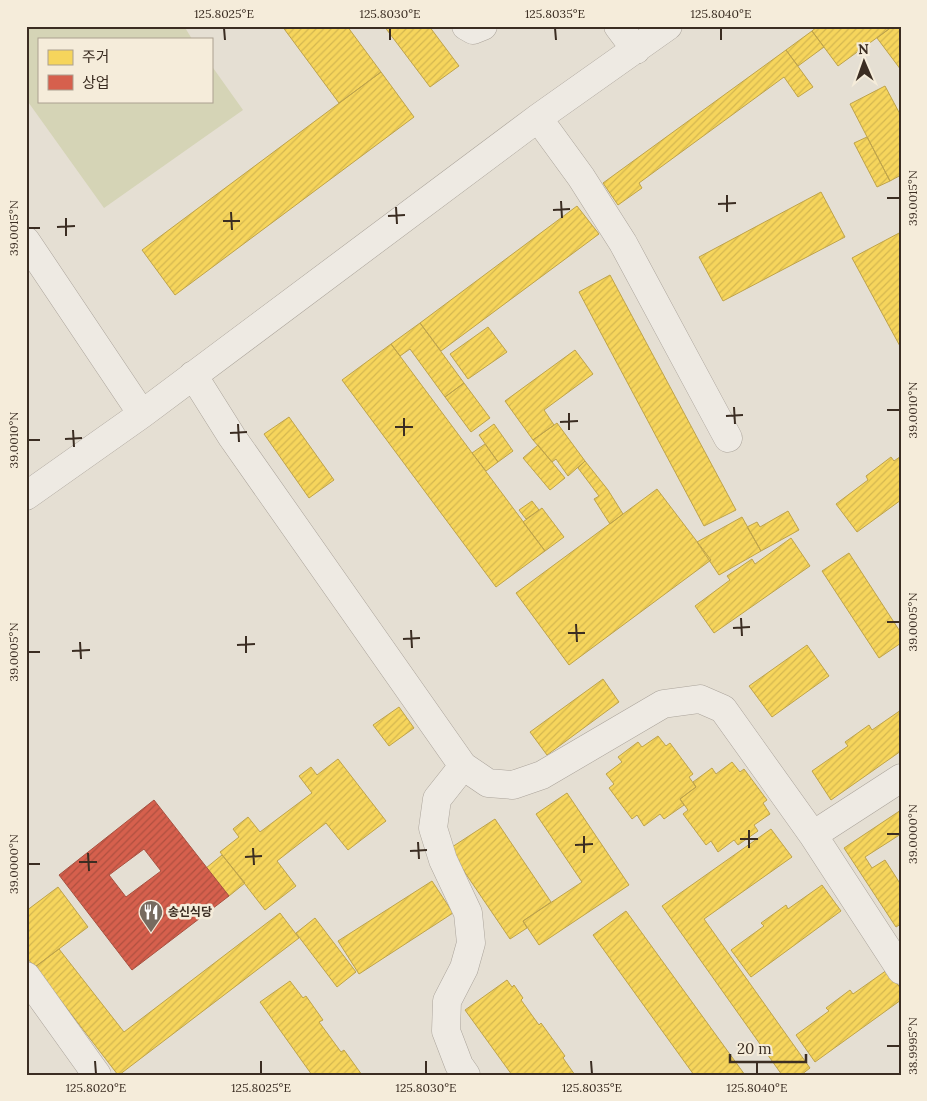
<svg xmlns="http://www.w3.org/2000/svg" width="927" height="1101" font-family="Lora,'Noto Sans KR',serif">
<style>
.pitch{fill:#d5d4b6}
.homes{fill:url(#homes-hatch);stroke:#bea34b}
.shops{fill:url(#shops-hatch);stroke:#a85140;fill-rule:evenodd}
.lines{fill:none;stroke-linecap:round;stroke-linejoin:round}
.minor-casing{stroke:#aba49b;stroke-width:29}
.minor{stroke:#eeeae3;stroke-width:28}
.ticks{fill:none;stroke:#3b2d22;stroke-width:2}
.labels{text-anchor:middle;stroke-width:5;stroke-linejoin:round;paint-order:stroke}
.poi-label{font-size:12px;font-weight:bold;fill:#3b2d22;stroke:#f5ecda;text-anchor:start}
.neatline{fill:none;stroke:#3b2d22;stroke-width:2}
.ticks-label{font-size:12px;text-anchor:middle;fill:#3b2d22}
</style>
<defs>
<pattern id="homes-hatch" width="6" height="6" patternUnits="userSpaceOnUse" patternTransform="scale(1.25)"><rect width="6" height="6" fill="#f6d55c"/><path d="M-1 1l2-2M0 6l6-6M5 7l2-2" fill="none" stroke="#d4b750"/></pattern>
<pattern id="shops-hatch" width="6" height="6" patternUnits="userSpaceOnUse" patternTransform="scale(1.25)"><rect width="6" height="6" fill="#d6604d"/><path d="M-1 1l2-2M0 6l6-6M5 7l2-2" fill="none" stroke="#af5040"/></pattern>
</defs>
<rect width="100%" height="100%" fill="#e5dfd3"/>
<path class="pitch" d="M 26,26 L 184,26 L 192,39 L 39,39 L 39,101 L 211,101 L 211,65 L 243,110 L 104,208 L 26,99 Z"/>
<path class="homes" d="M 282,26 L 347,26 L 381,72 L 339,103 Z
M 384,26 L 429,26 L 459,66 L 430,87 Z
M 818,26 L 893,26 L 838,66 L 812,31 Z
M 893,26 L 901,26 L 901,70 L 877,38 Z
M 812,31 L 824,47 L 798,66 L 786,50 Z
M 786,50 L 813,87 L 798,97 L 784,77 L 639,183 L 642,188 L 618,205 L 603,183 Z
M 381,72 L 414,117 L 175,295 L 142,250 Z
M 885,86 L 901,116 L 901,175 L 890,181 L 850,104 Z
M 867,137 L 890,181 L 877,187 L 854,143 Z
M 821,192 L 845,237 L 723,301 L 699,257 Z
M 577,206 L 599,234 L 441,351 L 420,323 Z
M 901,232 L 901,348 L 852,258 Z
M 610,275 L 736,510 L 704,526 L 579,292 Z
M 420,323 L 464,383 L 445,397 L 410,349 L 400,356 L 391,344 Z
M 488,327 L 507,352 L 468,379 L 450,354 Z
M 391,344 L 545,551 L 496,587 L 342,380 Z
M 575,350 L 593,374 L 544,410 L 554,425 L 533,440 L 505,401 Z
M 464,383 L 490,418 L 471,432 L 445,397 Z
M 289,417 L 334,480 L 309,498 L 264,434 Z
M 557,423 L 585,461 L 568,476 L 556,459 L 552,462 L 533,440 Z
M 494,424 L 513,451 L 498,462 L 479,435 Z
M 485,444 L 498,462 L 486,471 L 472,453 Z
M 538,445 L 565,478 L 550,490 L 523,458 Z
M 901,456 L 901,500 L 857,532 L 836,504 L 868,480 L 866,476 L 891,457 L 894,461 Z
M 585,461 L 608,490 L 623,514 L 610,524 L 594,499 L 599,496 L 578,468 Z
M 657,489 L 711,560 L 569,665 L 516,593 Z
M 532,501 L 539,510 L 526,519 L 519,510 Z
M 542,508 L 564,537 L 545,551 L 523,522 Z
M 788,511 L 799,530 L 761,551 L 747,527 L 757,522 L 760,527 Z
M 742,517 L 761,551 L 719,575 L 697,542 Z
M 791,538 L 810,566 L 714,633 L 695,606 L 730,580 L 727,576 L 752,559 L 755,564 Z
M 849,553 L 901,633 L 901,643 L 879,658 L 822,571 Z
M 807,645 L 829,676 L 772,717 L 749,686 Z
M 603,679 L 619,702 L 547,755 L 530,732 Z
M 399,707 L 414,728 L 389,746 L 373,725 Z
M 901,710 L 901,751 L 831,800 L 812,771 L 848,746 L 845,742 L 869,725 L 872,730 Z
M 658,736 L 666,746 L 670,743 L 693,774 L 689,777 L 696,787 L 680,799 L 684,805 L 664,819 L 660,814 L 644,826 L 637,815 L 632,819 L 609,788 L 614,784 L 606,774 L 622,762 L 618,757 L 638,742 L 642,747 Z
M 338,759 L 386,821 L 348,850 L 326,823 L 277,861 L 296,886 L 265,910 L 220,852 L 239,837 L 233,829 L 248,817 L 260,832 L 312,793 L 299,776 L 311,767 L 317,775 Z
M 732,762 L 740,772 L 744,769 L 767,800 L 763,803 L 770,814 L 754,825 L 758,831 L 738,845 L 734,840 L 718,852 L 711,841 L 706,845 L 683,814 L 688,810 L 680,799 L 696,787 L 693,782 L 712,768 L 716,774 Z
M 567,793 L 629,885 L 539,945 L 523,921 L 582,882 L 536,814 Z
M 901,810 L 901,834 L 865,857 L 872,868 L 885,860 L 901,885 L 901,924 L 896,927 L 844,848 Z
M 495,819 L 551,902 L 523,921 L 527,928 L 510,939 L 449,849 Z
M 771,829 L 792,857 L 704,919 L 810,1068 L 801,1075 L 782,1075 L 662,906 Z
M 222,855 L 245,883 L 229,896 L 206,868 Z
M 432,881 L 453,913 L 359,974 L 338,941 Z
M 822,885 L 841,911 L 751,977 L 731,950 L 764,926 L 761,923 L 786,905 L 788,909 Z
M 58,887 L 88,927 L 35,967 L 26,957 L 26,911 Z
M 626,911 L 745,1075 L 694,1075 L 593,935 Z
M 280,913 L 299,938 L 119,1075 L 118,1075 L 35,967 L 59,949 L 124,1032 Z
M 315,918 L 356,972 L 337,987 L 296,933 Z
M 887,970 L 901,989 L 901,1000 L 815,1062 L 796,1035 L 829,1011 L 826,1008 L 850,990 L 853,994 Z
M 507,980 L 512,987 L 514,985 L 523,998 L 521,1000 L 539,1025 L 541,1023 L 565,1056 L 563,1058 L 575,1075 L 512,1075 L 465,1010 Z
M 290,981 L 303,998 L 306,996 L 323,1020 L 319,1022 L 341,1052 L 344,1050 L 362,1075 L 312,1075 L 260,1002 Z"/>
<path class="shops" d="M 154,800 L 229,896 L 132,970 L 59,875 ZM 144,849 L 161,871 L 126,897 L 109,875 Z"/>
<g class="lines">
<g class="minor-casing">
<path id="minor" d="M 466,26 L 473,30 L 483,26
M 618,26 L 636,50
M 538,118 L 581,177 L 623,243 L 728,438
M 26,241 L 142,414
M 193,375 L 232,437 L 463,766 L 437,799 L 433,828 L 443,860 L 468,913 L 471,943 L 464,968 L 447,1001 L 446,1031 L 459,1065 L 466,1075
M 26,496 L 142,414 L 538,118 L 668,26
M 463,766 L 488,783 L 513,785 L 542,775 L 663,704 L 700,699 L 723,709 L 813,835 L 901,970
M 813,835 L 901,778
M 26,976 L 97,1075"/>
</g>
<use href="#minor" class="minor"/>
</g>
<path class="ticks" d="M 224,28 L 225,40M 390,28 L 390,40M 555,28 L 556,40M 721,28 L 721,40M 727,195 L 727,212M 887,198 L 900,198M 561,201 L 562,218M 718,204 L 736,203M 396,207 L 397,224M 553,210 L 570,209M 231,212 L 232,230M 388,216 L 405,215M 66,218 L 66,236M 223,221 L 240,221M 57,227 L 75,226M 28,228 L 40,228M 734,407 L 735,424M 887,410 L 900,410M 569,413 L 569,430M 726,416 L 743,415M 404,418 L 404,436M 560,422 L 578,421M 238,424 L 239,442M 395,427 L 413,427M 73,430 L 74,447M 230,433 L 247,432M 65,439 L 82,438M 28,440 L 40,440M 741,618 L 742,636M 887,622 L 900,622M 576,624 L 577,642M 733,628 L 750,627M 411,630 L 412,648M 568,633 L 585,633M 246,636 L 246,653M 403,639 L 420,638M 80,642 L 81,659M 237,645 L 255,644M 72,651 L 90,650M 28,652 L 40,652M 749,830 L 749,848M 887,834 L 900,834M 584,836 L 584,853M 740,839 L 758,839M 418,842 L 419,859M 575,845 L 593,844M 253,848 L 254,865M 410,851 L 427,850M 88,853 L 89,871M 245,857 L 262,856M 79,862 L 97,862M 28,864 L 40,864M 887,1046 L 900,1046M 95,1061 L 96,1074M 261,1061 L 261,1074M 426,1061 L 426,1074M 591,1061 L 592,1074M 757,1061 L 757,1074"/>
<defs>
<g id="restaurant-pin" transform="scale(1.25)"><path d="M0 17L-7.5 6A9.5 9.5 0 1 1 7.5 6Z" fill="#766b60" stroke="#f5ecda"/><path d="M-5-6h1v4h1v-4h1v4h1v-4h1v5L-1.5 .5V6h-2V.5L-5-1ZM5-6V6H3V1.5H1.5Q1.5-4 5-6Z" fill="#fff"/></g>
</defs>
<g fill-rule="evenodd">
<use href="#restaurant-pin" x="151" y="912"/>
</g>
<g class="labels">
<g class="poi-label">
<text x="168" y="916">송신식당</text>
</g>
</g>
<rect width="927" height="1101" fill="none" stroke="#f5ecda" stroke-width="55"/>
<rect x="38" y="38" width="175" height="65" fill="#f5ecda" stroke="#aba090"/>
<rect x="48" y="50" width="25" height="15" fill="#f6d55c" stroke="#aba090"/>
<text x="82" y="62" font-size="15" fill="#3b2d22">주거</text>
<rect x="48" y="75" width="25" height="15" fill="#d6604d" stroke="#aba090"/>
<text x="82" y="88" font-size="15" fill="#3b2d22">상업</text>
<g transform="translate(864 62) rotate(358)" stroke="#f5ecda" stroke-width="4" paint-order="stroke">
<path d="M0-4L9 19L0 12L-9 19Z" fill="#3b2d22"/>
<text y="-8" font-size="14" font-weight="bold" text-anchor="middle" fill="#3b2d22">N</text>
</g>
<path d="M730 1054v8h76v-8" fill="none" stroke="#3b2d22" stroke-width="2.5"/>
<text x="737" y="1054" font-size="15" fill="#3b2d22" stroke="#f5ecda" stroke-width="4" paint-order="stroke">20 m</text>
<rect x="28" y="28" width="872" height="1046" class="neatline"/>
<g class="ticks-label">
<text x="224" y="18">125.8025°E</text>
<text x="390" y="18">125.8030°E</text>
<text x="555" y="18">125.8035°E</text>
<text x="721" y="18">125.8040°E</text>
<text transform="translate(913 198) rotate(-90)" y="4">39.0015°N</text>
<text transform="translate(14 228) rotate(-90)" y="4">39.0015°N</text>
<text transform="translate(913 410) rotate(-90)" y="4">39.0010°N</text>
<text transform="translate(14 440) rotate(-90)" y="4">39.0010°N</text>
<text transform="translate(913 622) rotate(-90)" y="4">39.0005°N</text>
<text transform="translate(14 652) rotate(-90)" y="4">39.0005°N</text>
<text transform="translate(913 834) rotate(-90)" y="4">39.0000°N</text>
<text transform="translate(14 864) rotate(-90)" y="4">39.0000°N</text>
<text transform="translate(913 1046) rotate(-90)" y="4">38.9995°N</text>
<text x="96" y="1092">125.8020°E</text>
<text x="261" y="1092">125.8025°E</text>
<text x="426" y="1092">125.8030°E</text>
<text x="592" y="1092">125.8035°E</text>
<text x="757" y="1092">125.8040°E</text>
</g>
</svg>
